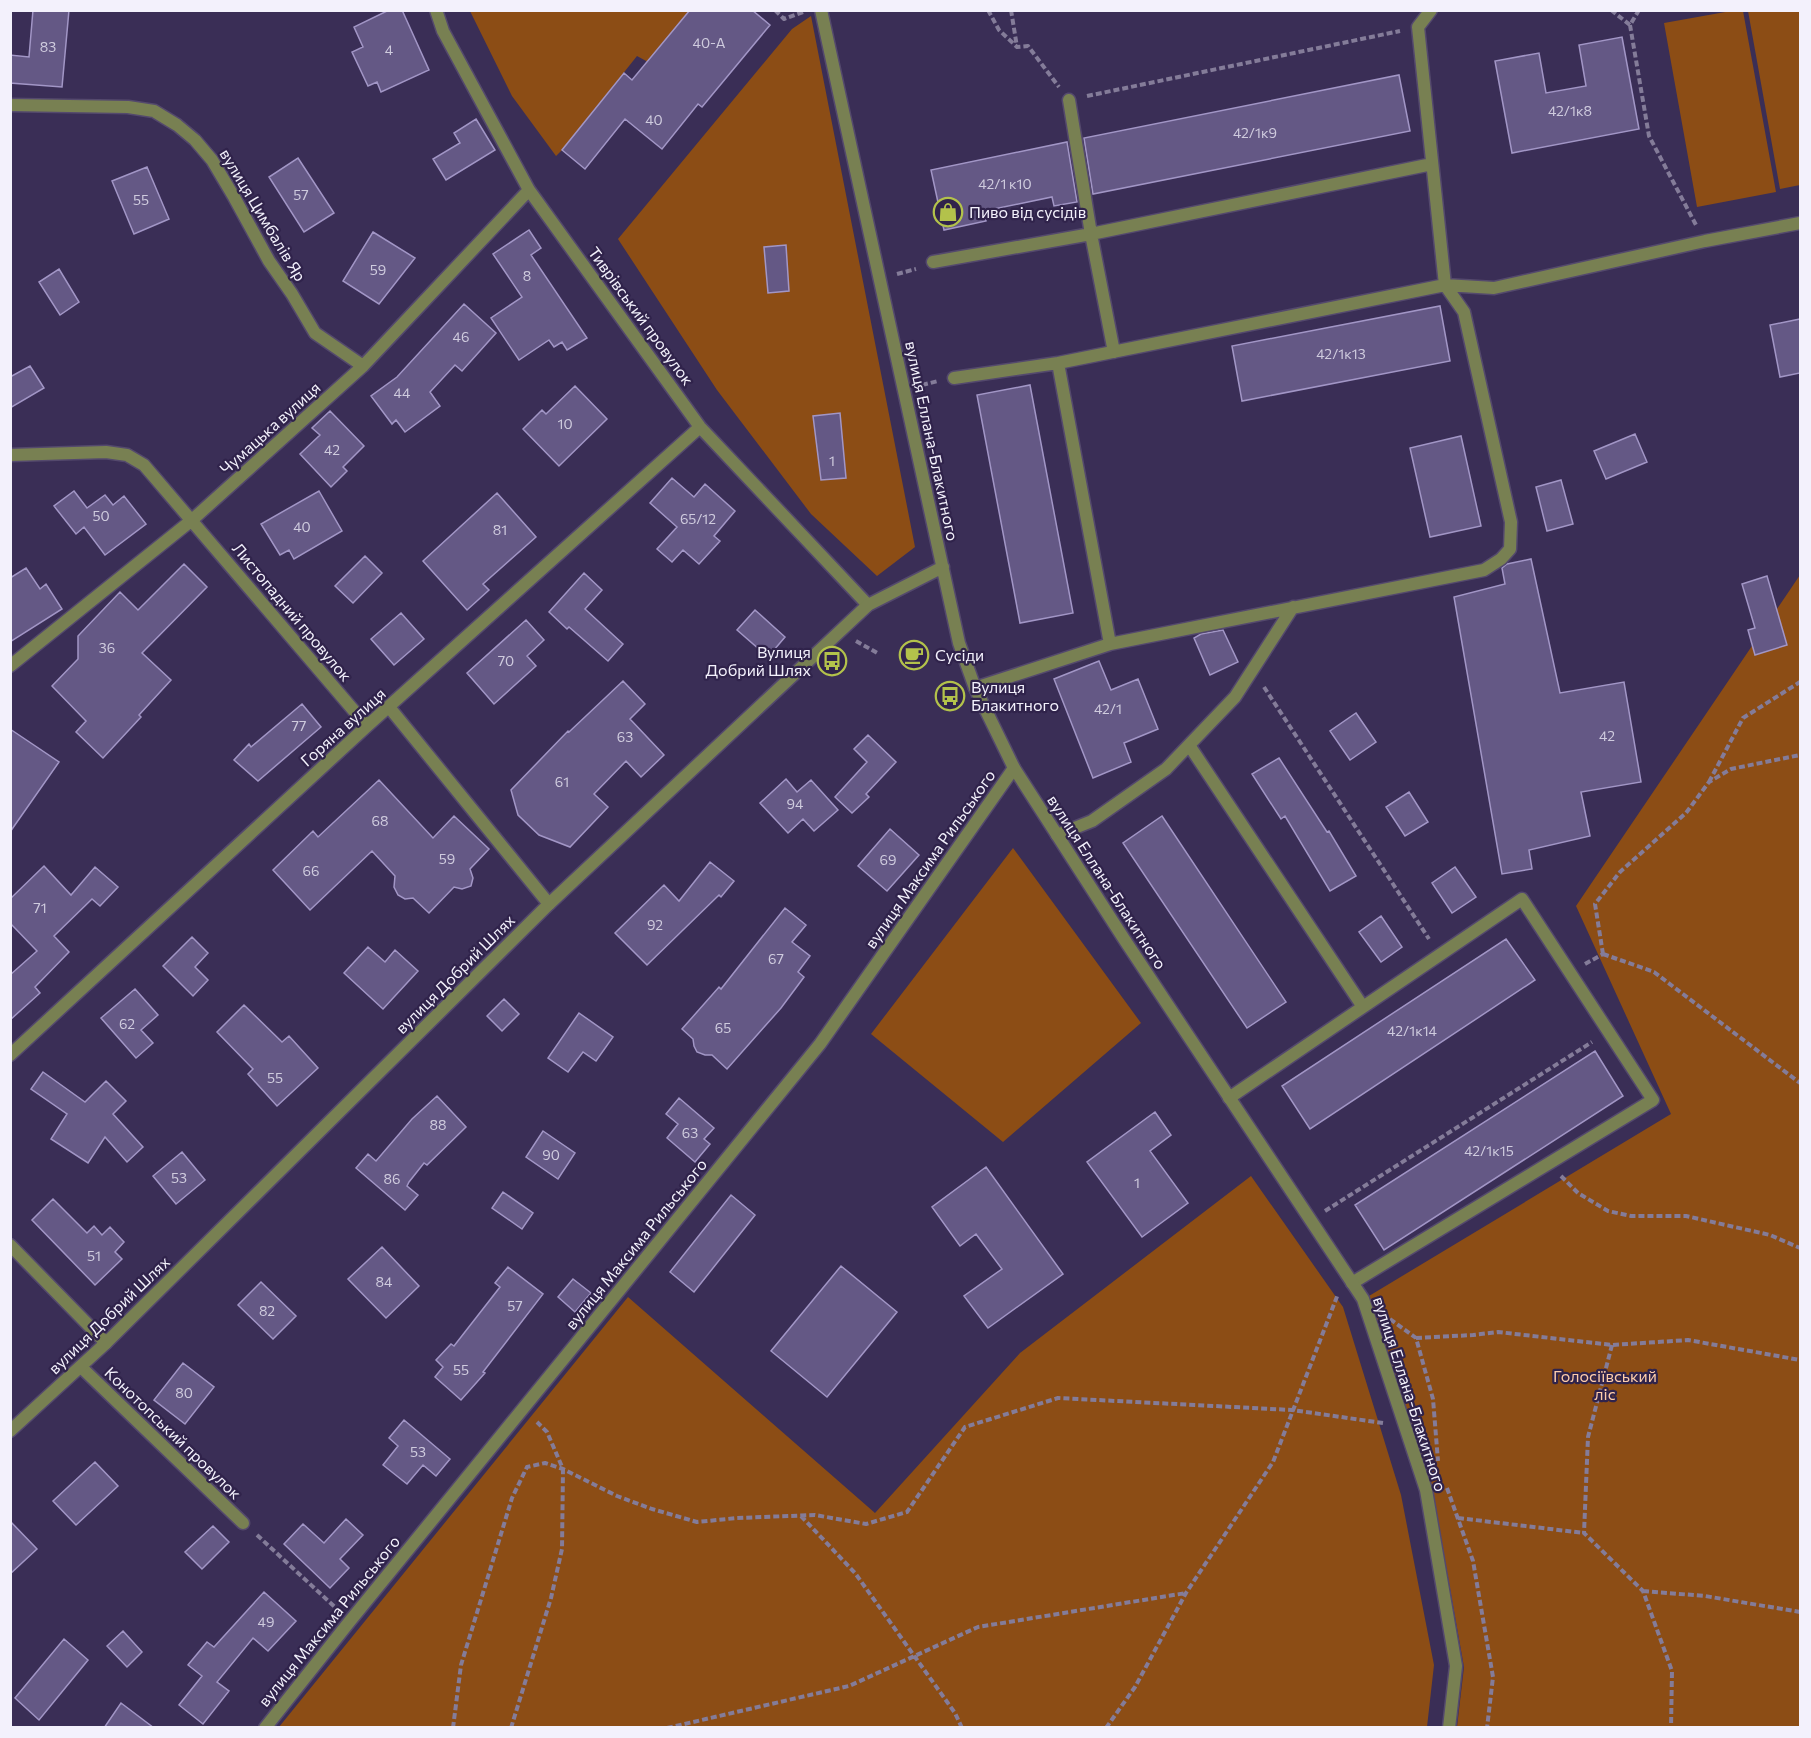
<svg xmlns="http://www.w3.org/2000/svg" width="1811" height="1738" font-family="Commissioner,sans-serif">
<style>
.green{fill:#8c4d15}
.building{fill:#645885;stroke:#a296c6;stroke-width:1.5}
.lines{fill:none;stroke-linecap:round;stroke-linejoin:round}
.service-casing{stroke:#54496d;stroke-width:15}
.minor-casing{stroke:#54496d;stroke-width:15}
.tertiary-casing{stroke:#54496d;stroke-width:15}
.path{stroke:#847c99;stroke-width:4;stroke-dasharray:6 3;stroke-linecap:butt}
.service{stroke:#788052;stroke-width:12}
.minor{stroke:#788052;stroke-width:12}
.tertiary{stroke:#788052;stroke-width:12}
.labels{text-anchor:middle;stroke-width:4.5;stroke-linejoin:round;paint-order:stroke}
.number-label{font-size:14px;fill:#cfcbde}
.poi-label{font-size:16px;fill:#f3f1fc;stroke:#30234b;text-anchor:start}
.street-label{font-size:16px;fill:#f3f1fc;stroke:#30234b}
.park-label{font-size:16px;fill:#fecdab;stroke:#30234b}
</style>
<rect width="100%" height="100%" fill="#3a2e56"/>
<path class="green" d="M 470,11 L 690,11 L 648,62 L 637,56 L 562,150 L 556,156 L 512,96 Z
M 1731,11 L 1743,11 L 1776,192 L 1697,207 L 1664,23 Z
M 1748,11 L 1800,11 L 1800,185 L 1780,189 Z
M 811,16 L 915,547 L 877,576 L 811,514 L 717,390 L 618,239 L 792,29 Z
M 1800,575 L 1800,1727 L 1457,1727 L 1464,1667 L 1432,1488 L 1369,1296 L 1671,1114 L 1576,906 Z
M 1013,848 L 1141,1023 L 1003,1142 L 871,1034 Z
M 1251,1176 L 1343,1307 L 1401,1495 L 1434,1665 L 1427,1727 L 279,1727 L 628,1297 L 875,1513 L 1020,1353 Z"/>
<path class="building" d="M 33,10 L 69,10 L 62,87 L 10,83 L 10,55 L 29,57 Z
M 389,10 L 402,10 L 429,70 L 381,92 L 377,82 L 368,86 L 352,52 L 363,47 L 354,27 Z
M 690,10 L 752,10 L 770,25 L 702,107 L 698,104 L 662,149 L 625,119 L 585,169 L 562,150 L 624,73 L 632,80 Z
M 1622,37 L 1639,129 L 1512,153 L 1495,61 L 1539,53 L 1546,93 L 1586,86 L 1579,45 Z
M 1399,75 L 1410,131 L 1093,194 L 1084,138 Z
M 476,119 L 495,150 L 446,180 L 433,159 L 460,143 L 454,133 Z
M 1067,142 L 1077,202 L 1054,206 L 1052,197 L 984,211 L 986,221 L 944,230 L 931,170 Z
M 298,158 L 334,213 L 304,232 L 269,177 Z
M 147,167 L 169,219 L 134,234 L 112,181 Z
M 529,230 L 541,248 L 531,255 L 587,338 L 567,350 L 562,342 L 554,347 L 549,340 L 519,360 L 491,318 L 522,297 L 493,254 Z
M 373,232 L 415,258 L 379,304 L 343,281 Z
M 786,245 L 789,291 L 768,293 L 764,247 Z
M 59,269 L 79,302 L 60,315 L 39,282 Z
M 464,304 L 496,333 L 462,371 L 455,365 L 430,392 L 440,406 L 405,432 L 396,420 L 392,424 L 371,396 L 397,377 Z
M 1440,306 L 1450,361 L 1242,401 L 1232,346 Z
M 1800,319 L 1800,373 L 1780,377 L 1770,325 Z
M 30,366 L 44,388 L 10,408 L 10,377 Z
M 1030,385 L 1073,613 L 1020,623 L 977,395 Z
M 575,386 L 607,419 L 559,466 L 523,429 L 542,410 L 546,414 Z
M 330,411 L 364,446 L 343,467 L 347,471 L 331,487 L 300,454 L 320,435 L 312,428 Z
M 840,413 L 846,478 L 821,480 L 813,416 Z
M 1635,434 L 1647,462 L 1606,479 L 1594,451 Z
M 1461,436 L 1481,526 L 1430,537 L 1410,448 Z
M 672,478 L 694,497 L 705,484 L 735,511 L 714,536 L 720,541 L 699,564 L 683,550 L 672,562 L 657,549 L 677,527 L 650,503 Z
M 1561,480 L 1573,524 L 1547,531 L 1536,487 Z
M 74,491 L 87,508 L 105,495 L 113,505 L 124,496 L 146,524 L 105,555 L 84,527 L 76,534 L 54,506 Z
M 319,491 L 342,531 L 294,559 L 289,550 L 280,555 L 261,524 Z
M 497,493 L 536,537 L 483,584 L 489,590 L 467,610 L 423,561 Z
M 365,556 L 382,573 L 353,603 L 335,586 Z
M 1531,559 L 1560,693 L 1624,682 L 1641,782 L 1581,792 L 1590,836 L 1529,850 L 1532,869 L 1502,874 L 1454,597 L 1505,584 L 1502,568 L 1507,564 Z
M 184,564 L 207,587 L 142,653 L 171,680 L 139,715 L 141,717 L 103,758 L 76,732 L 86,721 L 52,686 L 78,659 L 78,636 L 120,592 L 138,610 Z
M 26,568 L 40,589 L 46,584 L 62,609 L 10,642 L 10,578 Z
M 584,573 L 602,590 L 585,609 L 623,644 L 608,661 L 569,627 L 567,629 L 549,612 Z
M 1767,576 L 1787,645 L 1755,655 L 1748,630 L 1755,628 L 1742,584 Z
M 755,610 L 785,637 L 768,657 L 737,630 Z
M 401,613 L 424,639 L 394,665 L 371,639 Z
M 526,620 L 544,640 L 527,656 L 536,666 L 494,704 L 467,673 Z
M 1223,630 L 1238,662 L 1210,675 L 1194,638 L 1201,634 Z
M 1099,661 L 1111,690 L 1138,679 L 1158,729 L 1124,743 L 1131,762 L 1093,778 L 1054,679 Z
M 623,681 L 645,704 L 630,719 L 664,755 L 641,777 L 626,761 L 594,794 L 608,807 L 570,847 L 539,835 L 518,815 L 511,790 L 568,731 L 569,732 Z
M 302,704 L 321,727 L 258,781 L 234,760 L 249,744 L 251,747 Z
M 1356,713 L 1376,742 L 1350,760 L 1330,731 Z
M 10,729 L 59,762 L 10,832 Z
M 868,735 L 896,762 L 866,794 L 869,797 L 852,813 L 835,797 L 867,762 L 854,749 Z
M 1279,758 L 1327,832 L 1329,831 L 1356,876 L 1330,891 L 1285,816 L 1281,819 L 1252,774 Z
M 786,779 L 797,792 L 811,780 L 838,810 L 814,831 L 803,819 L 788,833 L 760,803 Z
M 379,780 L 433,838 L 454,816 L 489,849 L 470,869 L 473,878 L 471,886 L 462,889 L 454,887 L 429,913 L 413,898 L 405,899 L 398,895 L 394,887 L 395,876 L 372,851 L 310,910 L 273,870 L 313,831 L 318,837 Z
M 1409,792 L 1428,822 L 1405,836 L 1386,807 Z
M 1162,816 L 1286,1002 L 1247,1028 L 1123,843 Z
M 890,829 L 919,855 L 887,891 L 858,866 Z
M 710,862 L 734,881 L 721,897 L 719,895 L 647,965 L 615,933 L 664,885 L 679,901 Z
M 44,866 L 71,895 L 95,867 L 118,887 L 100,906 L 92,899 L 54,936 L 69,952 L 35,987 L 40,993 L 10,1020 L 10,975 L 37,951 L 10,923 L 10,899 Z
M 1455,867 L 1476,897 L 1452,913 L 1432,883 Z
M 785,908 L 806,925 L 792,942 L 810,956 L 798,972 L 804,977 L 781,1008 L 727,1069 L 712,1055 L 705,1055 L 697,1052 L 694,1046 L 693,1039 L 682,1029 L 719,987 L 721,989 Z
M 1381,916 L 1402,947 L 1381,962 L 1359,932 Z
M 192,937 L 208,953 L 195,967 L 208,980 L 193,996 L 163,966 Z
M 1506,939 L 1535,980 L 1310,1129 L 1282,1086 Z
M 368,947 L 385,962 L 395,950 L 418,971 L 383,1009 L 344,973 Z
M 135,989 L 158,1015 L 141,1030 L 153,1043 L 136,1058 L 101,1018 Z
M 504,999 L 519,1014 L 502,1031 L 487,1016 Z
M 244,1005 L 282,1042 L 289,1036 L 318,1068 L 277,1106 L 248,1074 L 253,1069 L 217,1032 Z
M 579,1013 L 613,1037 L 596,1061 L 583,1052 L 568,1072 L 548,1058 Z
M 1595,1051 L 1623,1096 L 1384,1250 L 1355,1205 Z
M 43,1072 L 85,1102 L 106,1081 L 126,1101 L 113,1114 L 143,1147 L 127,1162 L 105,1137 L 88,1163 L 51,1139 L 67,1114 L 31,1089 Z
M 437,1096 L 466,1127 L 427,1165 L 424,1163 L 409,1182 L 407,1186 L 418,1195 L 405,1210 L 356,1168 L 368,1154 L 376,1161 L 412,1119 Z
M 679,1098 L 714,1128 L 704,1139 L 710,1144 L 695,1162 L 667,1138 L 678,1124 L 666,1114 Z
M 1155,1112 L 1171,1135 L 1150,1151 L 1188,1203 L 1142,1237 L 1087,1162 Z
M 543,1131 L 575,1153 L 558,1179 L 526,1157 Z
M 182,1152 L 205,1180 L 176,1204 L 153,1176 Z
M 986,1167 L 1063,1274 L 988,1328 L 964,1296 L 1002,1269 L 976,1234 L 960,1246 L 932,1207 Z
M 503,1192 L 533,1213 L 522,1229 L 492,1208 Z
M 731,1195 L 755,1215 L 694,1292 L 670,1272 Z
M 53,1199 L 87,1233 L 94,1226 L 102,1235 L 110,1227 L 124,1242 L 115,1252 L 122,1259 L 95,1285 L 32,1220 Z
M 382,1247 L 419,1286 L 386,1318 L 348,1279 Z
M 841,1266 L 897,1312 L 827,1397 L 771,1351 Z
M 508,1267 L 543,1294 L 483,1372 L 485,1373 L 461,1400 L 435,1377 L 443,1367 L 436,1360 L 451,1344 L 454,1346 L 500,1287 L 495,1283 Z
M 573,1279 L 591,1293 L 575,1312 L 558,1297 Z
M 261,1282 L 296,1316 L 273,1339 L 238,1305 Z
M 183,1363 L 214,1387 L 185,1424 L 154,1400 Z
M 404,1420 L 450,1459 L 436,1476 L 423,1465 L 407,1484 L 383,1465 L 398,1446 L 389,1438 Z
M 95,1462 L 118,1486 L 76,1525 L 53,1501 Z
M 346,1519 L 363,1535 L 340,1559 L 349,1568 L 330,1588 L 284,1544 L 303,1524 L 324,1543 Z
M 10,1521 L 37,1549 L 10,1574 Z
M 213,1526 L 229,1542 L 202,1569 L 185,1552 Z
M 264,1592 L 296,1621 L 268,1651 L 253,1638 L 217,1682 L 229,1691 L 203,1724 L 179,1705 L 202,1676 L 188,1665 L 207,1642 L 214,1647 Z
M 123,1631 L 142,1652 L 127,1667 L 107,1646 Z
M 64,1639 L 88,1660 L 39,1720 L 15,1698 Z
M 121,1703 L 154,1728 L 104,1728 Z"/>
<g class="lines">
<g class="service-casing">
<path id="service" d="M 1069,100 L 1091,234 L 1114,352
M 933,262 L 1091,234 L 1432,164
M 1058,363 L 1110,644
M 954,378 L 1058,363 L 1445,285 L 1494,288 L 1705,241 L 1800,223
M 975,688 L 1110,644 L 1484,570 L 1501,559 L 1510,549 L 1511,522 L 1464,312 L 1445,285 L 1418,27 L 1431,10
M 1189,745 L 1363,1007
M 1057,835 L 1092,821 L 1166,769 L 1235,697 L 1293,607
M 1229,1098 L 1522,899 L 1653,1100 L 1352,1283"/>
</g>
<g class="minor-casing">
<path id="minor" d="M 436,10 L 443,31 L 529,190 L 700,427 L 868,605
M 10,105 L 128,107 L 154,111 L 177,125 L 195,140 L 212,160 L 234,197 L 269,261 L 292,294 L 315,333 L 363,366
M 10,455 L 106,452 L 127,455 L 144,465 L 367,726
M 10,666 L 192,520 L 363,366 L 529,190
M 389,707 L 549,904
M 10,1055 L 367,726 L 700,427
M 10,1245 L 106,1343
M 81,1367 L 243,1523
M 265,1728 L 350,1621 L 820,1044 L 1014,768"/>
</g>
<g class="tertiary-casing">
<path id="tertiary" d="M 821,10 L 959,643 L 975,688 L 1014,768 L 1124,939 L 1363,1299 L 1426,1490 L 1456,1666 L 1449,1728
M 10,1431 L 106,1343 L 549,904 L 868,605 L 943,567"/>
</g>
<path class="path" d="M 775,10 L 784,19 L 803,12
M 988,10 L 999,30 L 1017,47 L 1028,46 L 1059,87
M 1011,10 L 1017,47
M 1611,10 L 1630,25 L 1639,10
M 1630,25 L 1649,136 L 1696,225
M 1087,96 L 1400,31
M 897,274 L 916,269
M 922,385 L 938,381
M 856,641 L 879,654
M 1264,687 L 1429,939
M 1709,782 L 1743,718 L 1800,682
M 1603,954 L 1595,904 L 1620,872 L 1686,813 L 1709,782 L 1731,769 L 1800,755
M 1603,954 L 1654,972 L 1800,1083
M 1585,964 L 1603,954
M 1561,1176 L 1578,1193 L 1608,1211 L 1631,1216 L 1686,1216 L 1770,1235 L 1800,1248
M 1325,1211 L 1592,1042
M 1390,1319 L 1416,1338 L 1433,1399 L 1438,1461
M 1416,1338 L 1473,1335 L 1498,1332 L 1612,1345 L 1688,1340 L 1800,1360
M 1612,1345 L 1588,1437 L 1584,1533 L 1643,1591 L 1672,1671 L 1671,1728
M 1447,1488 L 1473,1561 L 1493,1677 L 1487,1728
M 801,1516 L 855,1573 L 955,1713 L 962,1728
M 1458,1518 L 1584,1533
M 257,1535 L 337,1609
M 1643,1591 L 1705,1596 L 1800,1612
M 453,1728 L 461,1665 L 512,1498 L 527,1467 L 545,1463 L 563,1469 L 617,1496 L 652,1509 L 697,1522 L 737,1518 L 815,1515 L 866,1524 L 907,1512 L 965,1427 L 1058,1398 L 1292,1410 L 1383,1423
M 511,1728 L 551,1598 L 562,1549 L 563,1469 L 547,1432 L 537,1422
M 667,1728 L 849,1686 L 978,1627 L 1186,1593
M 1106,1728 L 1135,1687 L 1186,1593 L 1273,1462 L 1338,1294"/>
<use href="#service" class="service"/>
<use href="#minor" class="minor"/>
<use href="#tertiary" class="tertiary"/>
</g>
<defs>
<g id="shop-ring" transform="scale(1.5)"><circle r="9.5" fill="#30234b" stroke="#b3c24b" stroke-width="1.5"/><path d="M-5-2.5h2.3a2.7 3.5 0 0 1 5.4 0H5L5.5 6h-11ZM-1.5-2.5h3a1.5 2.3 0 0 0-3 0Z" fill="#b3c24b"/></g>
<g id="cafe-ring" transform="scale(1.5)"><circle r="9.5" fill="#30234b" stroke="#b3c24b" stroke-width="1.5"/><path d="M-5.5-4.5H6V0H3Q3 3.5 0 3.5H-2.5Q-5.5 3.5-5.5 0ZM3-3.2v2h1.7v-2ZM-6 4.5H4V6H-6Z" fill="#b3c24b"/></g>
<g id="bus-ring" transform="scale(1.5)"><circle r="9.5" fill="#30234b" stroke="#b3c24b" stroke-width="1.5"/><path d="M-5-6H5V4H4V6H2V4H-2V6H-4V4H-5ZM-3.5-4V0h7V-4ZM-3.5 1.2v1.5H-2V1.2ZM2 1.2v1.5H3.5V1.2Z" fill="#b3c24b"/></g>
</defs>
<g fill-rule="evenodd">
<use href="#shop-ring" x="948" y="212"/>
<use href="#cafe-ring" x="914" y="655"/>
<use href="#bus-ring" x="832" y="661"/>
<use href="#bus-ring" x="950" y="696"/>
</g>
<g class="labels">
<g class="number-label">
<text x="709" y="48">40-А</text>
<text x="48" y="52">83</text>
<text x="389" y="55">4</text>
<text x="1570" y="116">42/1к8</text>
<text x="654" y="125">40</text>
<text x="1255" y="138">42/1к9</text>
<text x="1005" y="189">42/1 к10</text>
<text x="301" y="200">57</text>
<text x="141" y="205">55</text>
<text x="378" y="275">59</text>
<text x="527" y="281">8</text>
<text x="461" y="342">46</text>
<text x="1341" y="359">42/1к13</text>
<text x="402" y="398">44</text>
<text x="565" y="429">10</text>
<text x="332" y="455">42</text>
<text x="832" y="466">1</text>
<text x="101" y="521">50</text>
<text x="698" y="524">65/12</text>
<text x="302" y="532">40</text>
<text x="500" y="535">81</text>
<text x="107" y="653">36</text>
<text x="506" y="666">70</text>
<text x="1108" y="714">42/1</text>
<text x="299" y="731">77</text>
<text x="1607" y="741">42</text>
<text x="625" y="742">63</text>
<text x="562" y="787">61</text>
<text x="795" y="809">94</text>
<text x="380" y="826">68</text>
<text x="447" y="864">59</text>
<text x="888" y="865">69</text>
<text x="311" y="876">66</text>
<text x="40" y="913">71</text>
<text x="655" y="930">92</text>
<text x="776" y="964">67</text>
<text x="127" y="1029">62</text>
<text x="723" y="1033">65</text>
<text x="1412" y="1036">42/1к14</text>
<text x="275" y="1083">55</text>
<text x="438" y="1130">88</text>
<text x="690" y="1138">63</text>
<text x="1489" y="1156">42/1к15</text>
<text x="551" y="1160">90</text>
<text x="179" y="1183">53</text>
<text x="392" y="1184">86</text>
<text x="1137" y="1188">1</text>
<text x="94" y="1261">51</text>
<text x="384" y="1287">84</text>
<text x="515" y="1311">57</text>
<text x="267" y="1316">82</text>
<text x="461" y="1375">55</text>
<text x="184" y="1398">80</text>
<text x="418" y="1457">53</text>
<text x="266" y="1627">49</text>
</g>
<g class="poi-label">
<text x="969" y="218">Пиво від сусідів</text>
<text x="811" y="658" text-anchor="end">Вулиця<tspan x="811" dy="18">Добрий Шлях</tspan></text>
<text x="935" y="661">Сусіди</text>
<text x="971" y="693">Вулиця<tspan x="971" dy="18">Блакитного</tspan></text>
</g>
<g class="street-label">
<text transform="translate(263 215) rotate(59)" y="6">вулиця Цимбалів Яр</text>
<text transform="translate(641 316) rotate(54)" y="6">Тиврівський провулок</text>
<text transform="translate(270 428) rotate(-42)" y="6">Чумацька вулиця</text>
<text transform="translate(932 441) rotate(78)" y="6">вулиця Еллана-Блакитного</text>
<text transform="translate(292 612) rotate(50)" y="6">Листопадний провулок</text>
<text transform="translate(343 727) rotate(-42)" y="6">Горяна вулиця</text>
<text transform="translate(930 859) rotate(-55)" y="6">вулиця Максима Рильського</text>
<text transform="translate(1107 882) rotate(57)" y="6">вулиця Еллана-Блакитного</text>
<text transform="translate(455 974) rotate(-45)" y="6">вулиця Добрий Шлях</text>
<text transform="translate(636 1244) rotate(-51)" y="6">вулиця Максима Рильського</text>
<text transform="translate(109 1315) rotate(-44)" y="6">вулиця Добрий Шлях</text>
<text transform="translate(1410 1394) rotate(72)" y="6">вулиця Еллана-Блакитного</text>
<text transform="translate(173 1433) rotate(44)" y="6">Конотопський провулок</text>
<text transform="translate(329 1621) rotate(-51)" y="6">вулиця Максима Рильського</text>
</g>
<g class="park-label">
<text x="1605" y="1382">Голосіївський<tspan x="1605" dy="18">ліс</tspan></text>
</g>
</g>
<rect width="1811" height="1738" fill="none" stroke="#f3f1fc" stroke-width="24"/>
</svg>
